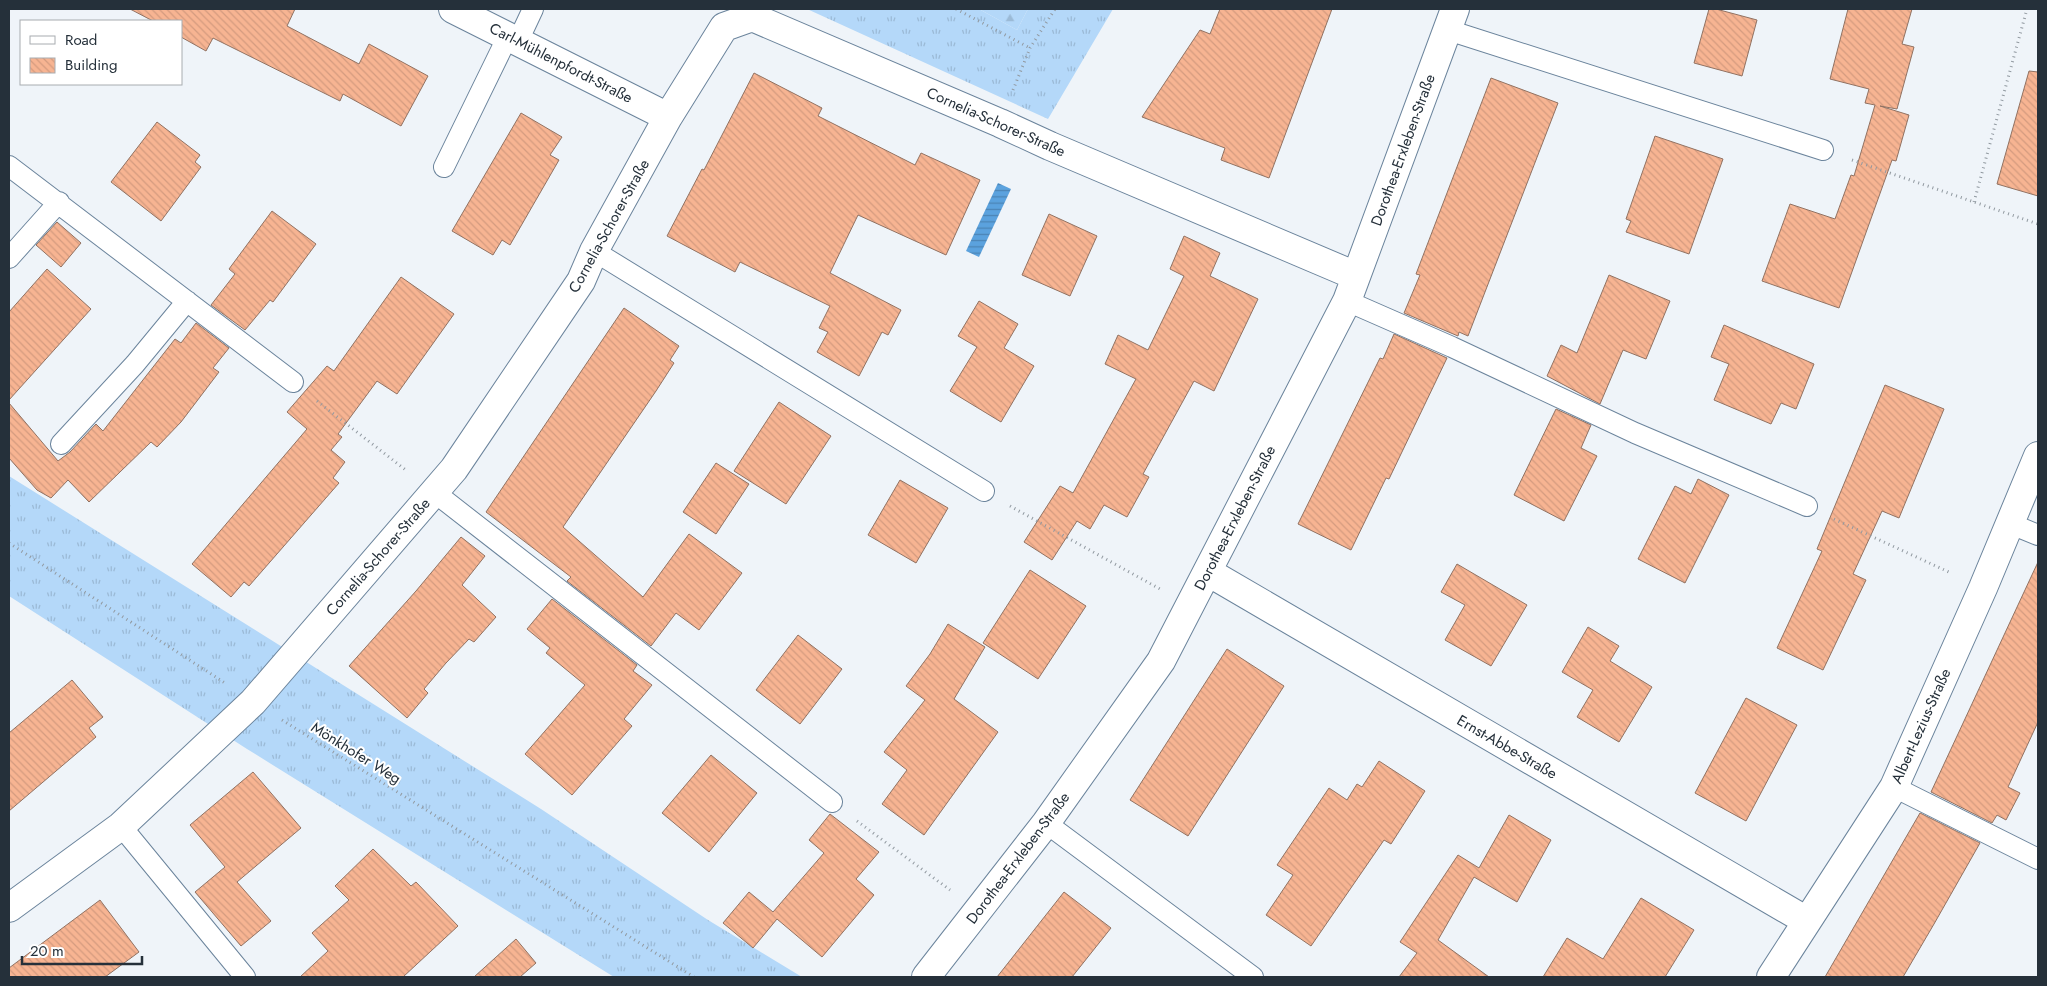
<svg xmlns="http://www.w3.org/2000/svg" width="2047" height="986" font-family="Jost,sans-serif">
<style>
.grass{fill:url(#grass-tufts)}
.forest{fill:url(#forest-firs)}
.water{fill:url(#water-rules)}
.building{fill:url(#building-back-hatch);stroke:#917262}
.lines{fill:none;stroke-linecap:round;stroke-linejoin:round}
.lane-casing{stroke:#6b849c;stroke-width:22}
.street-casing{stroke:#6b849c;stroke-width:30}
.path{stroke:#9199a0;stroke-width:3;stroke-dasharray:1 4;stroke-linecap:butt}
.lane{stroke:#fff;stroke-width:20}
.street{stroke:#fff;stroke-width:28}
.labels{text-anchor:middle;stroke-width:4;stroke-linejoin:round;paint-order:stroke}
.street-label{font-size:15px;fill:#25303a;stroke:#fff}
</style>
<defs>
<pattern id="grass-tufts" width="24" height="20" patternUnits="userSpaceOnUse" patternTransform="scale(1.25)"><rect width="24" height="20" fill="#b4d8f9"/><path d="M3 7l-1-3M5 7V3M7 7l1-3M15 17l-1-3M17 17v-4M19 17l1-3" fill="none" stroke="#9bbad6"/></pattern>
<pattern id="forest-firs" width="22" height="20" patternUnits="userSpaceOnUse" patternTransform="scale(1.25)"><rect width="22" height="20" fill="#b4d8f9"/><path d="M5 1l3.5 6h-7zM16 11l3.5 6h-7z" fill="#9bbad6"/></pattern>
<pattern id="water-rules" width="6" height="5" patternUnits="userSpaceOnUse" patternTransform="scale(1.25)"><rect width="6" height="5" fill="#5ba2de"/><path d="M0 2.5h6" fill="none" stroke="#4b84b5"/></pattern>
<pattern id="building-back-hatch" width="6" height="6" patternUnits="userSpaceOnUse" patternTransform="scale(1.25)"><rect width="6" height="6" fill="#f7b492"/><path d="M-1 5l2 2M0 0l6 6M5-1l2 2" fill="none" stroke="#d49b7f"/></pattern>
</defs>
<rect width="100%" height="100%" fill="#eff4f9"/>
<path class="grass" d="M 807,9 L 979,9 L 1017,30 L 1028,9 L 1113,9 L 1048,119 Z
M 9,476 L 541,809 L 708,920 L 802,977 L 614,977 L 247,749 L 9,596 Z"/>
<path class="forest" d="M 979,9 L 1028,9 L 1017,30 Z"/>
<path class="water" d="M 998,183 L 1011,189 L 979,257 L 966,251 Z"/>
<path class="building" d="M 130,9 L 295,9 L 287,26 L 359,64 L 369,44 L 428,76 L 401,126 L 343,94 L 340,101 L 213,38 L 206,51 L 181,37 L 181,21 L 153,21 Z
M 1220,9 L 1332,9 L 1269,178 L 1221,160 L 1225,148 L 1142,117 L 1200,30 L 1210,34 Z
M 1709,9 L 1716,9 L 1757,20 L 1742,76 L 1694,63 Z
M 1848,9 L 1912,9 L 1902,44 L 1914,47 L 1897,109 L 1880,106 L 1909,115 L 1896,161 L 1892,160 L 1839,308 L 1762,281 L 1790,204 L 1835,219 L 1851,175 L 1854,176 L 1875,105 L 1865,103 L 1869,89 L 1830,79 Z
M 2029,71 L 2038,72 L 2038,196 L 1997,184 Z
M 754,73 L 822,108 L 818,116 L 915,165 L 921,153 L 980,180 L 946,255 L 858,215 L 830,273 L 901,310 L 888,335 L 882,332 L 859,376 L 817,352 L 828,332 L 819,328 L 830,306 L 740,262 L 735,272 L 667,236 L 702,169 L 704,170 Z
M 1491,78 L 1558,103 L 1468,336 L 1459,332 L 1458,336 L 1404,313 L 1420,275 L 1416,274 Z
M 521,113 L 562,137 L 550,155 L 559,160 L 510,245 L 502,240 L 493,255 L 452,231 Z
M 157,122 L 200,155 L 195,162 L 201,167 L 161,221 L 111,182 Z
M 1655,136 L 1723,159 L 1689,254 L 1626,232 L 1631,221 L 1626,219 Z
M 272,211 L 316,244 L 273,302 L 270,300 L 245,330 L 211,305 L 235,274 L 229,269 Z
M 1049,214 L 1097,236 L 1070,296 L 1022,275 Z
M 57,222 L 81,243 L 61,267 L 36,245 Z
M 1184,236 L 1220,253 L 1210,276 L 1258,299 L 1214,391 L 1194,381 L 1143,474 L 1149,477 L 1127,517 L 1104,505 L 1090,529 L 1077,521 L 1052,560 L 1024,542 L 1060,486 L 1073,493 L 1136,379 L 1105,364 L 1118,335 L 1148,350 L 1184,276 L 1170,269 Z
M 47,269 L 91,309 L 9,400 L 9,312 Z
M 1609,275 L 1670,301 L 1646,359 L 1623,350 L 1600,404 L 1547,376 L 1561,345 L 1577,353 Z
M 401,277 L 454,314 L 397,394 L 377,381 L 338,434 L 342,437 L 331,450 L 345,462 L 333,478 L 339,483 L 249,586 L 244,582 L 231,597 L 192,564 L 307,429 L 287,412 L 327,366 L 334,371 Z
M 979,301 L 1018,324 L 1004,348 L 1034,366 L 1001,422 L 950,391 L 977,347 L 958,336 Z
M 624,308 L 679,346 L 670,360 L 674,363 L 656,391 L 563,527 L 643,597 L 689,534 L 742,573 L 699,630 L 676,613 L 651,646 L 567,581 L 571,577 L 486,512 Z
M 196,323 L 229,348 L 213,368 L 219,372 L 181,422 L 157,447 L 151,442 L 89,502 L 68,480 L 51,498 L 37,490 L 9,458 L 9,403 L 58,461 L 70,452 L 96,424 L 103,431 L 175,339 L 181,343 Z
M 1724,325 L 1814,364 L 1796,409 L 1781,403 L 1771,424 L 1714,400 L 1729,364 L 1711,357 Z
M 1394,334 L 1447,358 L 1389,479 L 1386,478 L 1351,550 L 1298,524 L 1380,358 L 1383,359 Z
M 1885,385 L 1944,409 L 1899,518 L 1882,511 L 1853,574 L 1866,580 L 1823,670 L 1777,648 L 1822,551 L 1817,549 Z
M 779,402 L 831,436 L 786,504 L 734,471 Z
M 1556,409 L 1591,425 L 1581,448 L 1597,456 L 1564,521 L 1514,495 Z
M 716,463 L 749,484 L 716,534 L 683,512 Z
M 1698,479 L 1729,495 L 1685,583 L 1638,559 L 1675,486 L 1691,494 Z
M 900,480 L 948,508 L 916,563 L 868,535 Z
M 461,537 L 485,556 L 462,585 L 496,617 L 474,642 L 469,639 L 446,663 L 424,689 L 428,693 L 407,718 L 349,666 L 416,591 Z
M 2038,562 L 2038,722 L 2008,787 L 2020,793 L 2006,820 L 1997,815 L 1992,823 L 1931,792 Z
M 1457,564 L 1527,605 L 1491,666 L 1445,640 L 1465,605 L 1441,592 Z
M 1030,570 L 1086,606 L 1038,679 L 983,643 Z
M 552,599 L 637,665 L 633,671 L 652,685 L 624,719 L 632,726 L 572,795 L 525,754 L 585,685 L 546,653 L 550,648 L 527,629 Z
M 948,624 L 985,647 L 954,699 L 998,732 L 924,835 L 882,804 L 907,770 L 884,752 L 925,700 L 906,686 L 930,654 Z
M 1588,627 L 1619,646 L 1610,661 L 1652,687 L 1619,742 L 1577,717 L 1593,690 L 1562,672 Z
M 798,635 L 842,669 L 800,724 L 756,690 Z
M 1227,649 L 1284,686 L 1188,836 L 1130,800 Z
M 72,680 L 103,717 L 89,728 L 96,737 L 9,811 L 9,733 Z
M 1746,698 L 1797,725 L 1746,821 L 1695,793 Z
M 711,755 L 757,793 L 709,852 L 662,813 Z
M 1379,761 L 1425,791 L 1391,844 L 1384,840 L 1311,946 L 1266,915 L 1293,875 L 1277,865 L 1329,788 L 1347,800 L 1357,784 L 1362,787 Z
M 253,772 L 301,828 L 237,882 L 271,921 L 241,946 L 195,892 L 225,867 L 190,825 Z
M 1920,813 L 1980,843 L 1934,924 L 1903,977 L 1825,977 Z
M 830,814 L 879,852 L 856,879 L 874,895 L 822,957 L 777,919 L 753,948 L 723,923 L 749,892 L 773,912 L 824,853 L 809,840 Z
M 1509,815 L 1551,840 L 1517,902 L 1474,877 L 1438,940 L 1489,977 L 1399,977 L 1417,953 L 1400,942 L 1458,855 L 1479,868 Z
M 373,849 L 411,886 L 416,882 L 458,926 L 403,977 L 300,977 L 328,951 L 312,933 L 349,900 L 335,886 Z
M 1064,892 L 1111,928 L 1072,977 L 997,977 Z
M 1641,898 L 1694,930 L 1665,977 L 1543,977 L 1567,938 L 1603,959 Z
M 100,900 L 139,952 L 105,977 L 9,977 L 9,968 Z
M 516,939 L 536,963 L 520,977 L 474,977 Z"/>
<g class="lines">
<g class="lane-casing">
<path id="lane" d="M 1448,30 L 1823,150
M 518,41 L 533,9
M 9,166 L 293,382
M 444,167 L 508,36
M 594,251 L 984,491
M 9,258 L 59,202
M 1347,301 L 1452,347 L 1635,433 L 1807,506
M 61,444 L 135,364 L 187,301
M 434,492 L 832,802
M 2011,524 L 2038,535
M 1894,787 L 2038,859
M 1046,823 L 1253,977
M 121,826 L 245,977"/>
</g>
<g class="street-casing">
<path id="street" d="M 453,9 L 668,117
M 1208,572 L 1807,921
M 9,908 L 121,826 L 253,702 L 454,469 L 581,281 L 594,251 L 668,117 L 724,27 L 752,17 L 1000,123 L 1050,146 L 1356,276
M 926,977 L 1046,823 L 1161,661 L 1347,301 L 1455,9
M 1771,977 L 1894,787 L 1983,588 L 2038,456"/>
</g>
<path class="path" d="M 956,9 L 1030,48
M 1013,90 L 1030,48 L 1055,9
M 1852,160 L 2038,224
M 1974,202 L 2027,9
M 317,401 L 407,471
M 1010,506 L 1160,589
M 1834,519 L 1951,573
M 9,543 L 225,683
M 282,720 L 694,977
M 857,821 L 950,890"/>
<use href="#lane" class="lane"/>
<use href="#street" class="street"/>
</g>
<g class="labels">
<g class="street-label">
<text transform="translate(561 63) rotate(27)" y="5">Carl-Mühlenpfordt-Straße</text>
<text transform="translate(996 122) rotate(24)" y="5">Cornelia-Schorer-Straße</text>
<text transform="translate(1403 150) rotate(-70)" y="5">Dorothea-Erxleben-Straße</text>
<text transform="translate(609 226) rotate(-61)" y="5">Cornelia-Schorer-Straße</text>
<text transform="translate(1235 518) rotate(-63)" y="5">Dorothea-Erxleben-Straße</text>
<text transform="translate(378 557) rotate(-49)" y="5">Cornelia-Schorer-Straße</text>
<text transform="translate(1921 726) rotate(-66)" y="5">Albert-Lezius-Straße</text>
<text transform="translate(1507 747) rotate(30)" y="5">Ernst-Abbe-Straße</text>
<text transform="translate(356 753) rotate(32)" y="5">Mönkhofer Weg</text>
<text transform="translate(1018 858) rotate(-53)" y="5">Dorothea-Erxleben-Straße</text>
</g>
</g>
<rect width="2047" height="986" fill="none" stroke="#25303a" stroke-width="20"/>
<rect x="20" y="20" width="162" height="65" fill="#ffffff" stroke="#a8acb0"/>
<rect x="30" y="36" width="25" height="8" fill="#ffffff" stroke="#a8acb0"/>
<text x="65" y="45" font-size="15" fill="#25303a">Road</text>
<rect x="30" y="58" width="25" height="15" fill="url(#building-back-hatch)" stroke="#a8acb0"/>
<text x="65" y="70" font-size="15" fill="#25303a">Building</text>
<path d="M22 956v8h120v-8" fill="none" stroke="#25303a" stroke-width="2.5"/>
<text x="30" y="956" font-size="15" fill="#25303a" stroke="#ffffff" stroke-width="4" paint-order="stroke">20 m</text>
</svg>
